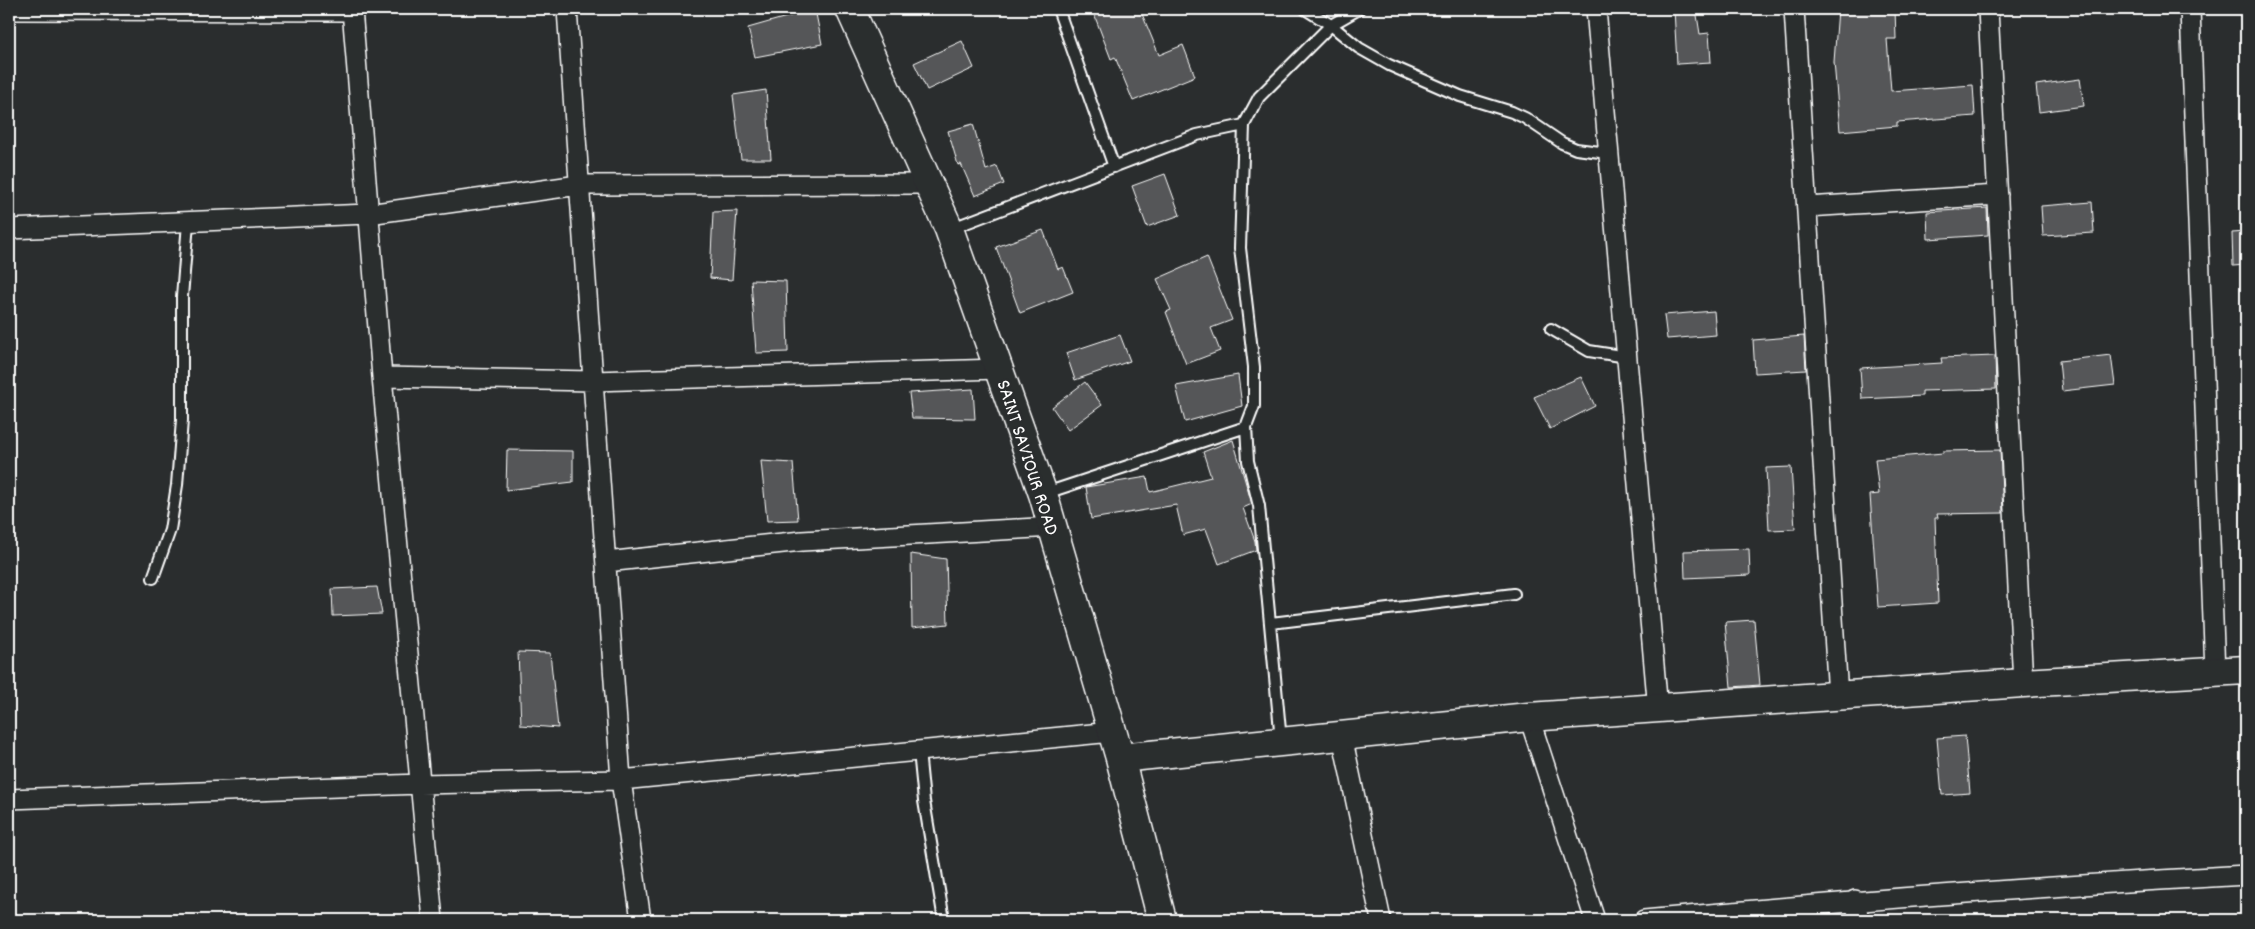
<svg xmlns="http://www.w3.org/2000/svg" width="2255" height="929" font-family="Dekko,sans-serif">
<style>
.building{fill:#555758;stroke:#fff}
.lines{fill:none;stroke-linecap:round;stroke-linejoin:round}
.lane-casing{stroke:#fff;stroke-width:14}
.street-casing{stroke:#fff;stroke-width:22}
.secondary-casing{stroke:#fff;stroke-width:31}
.lane{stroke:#2a2d2e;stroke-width:10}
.street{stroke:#2a2d2e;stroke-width:19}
.secondary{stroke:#2a2d2e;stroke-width:28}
.labels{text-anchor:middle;stroke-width:5;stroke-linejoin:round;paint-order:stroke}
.street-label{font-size:20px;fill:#fff;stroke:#2a2d2e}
</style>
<rect width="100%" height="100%" fill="#2a2d2e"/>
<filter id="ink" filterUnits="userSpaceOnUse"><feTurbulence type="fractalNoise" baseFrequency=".02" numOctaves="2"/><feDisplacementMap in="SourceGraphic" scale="10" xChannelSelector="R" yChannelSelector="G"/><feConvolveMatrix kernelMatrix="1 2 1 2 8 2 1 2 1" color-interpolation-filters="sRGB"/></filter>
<g filter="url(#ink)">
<path class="building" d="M 815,9 L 822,44 L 755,57 L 748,28 Z
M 1092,9 L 1140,9 L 1159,55 L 1183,45 L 1195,76 L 1133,101 L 1115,57 L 1111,59 Z
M 1674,9 L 1696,9 L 1700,34 L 1709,33 L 1711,62 L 1677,64 Z
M 1838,9 L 1895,9 L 1896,39 L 1887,39 L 1891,91 L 1973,85 L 1975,116 L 1897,122 L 1897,126 L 1840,131 L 1834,62 Z
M 962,41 L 974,68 L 927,90 L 914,63 Z
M 2080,79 L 2084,106 L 2039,112 L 2036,85 Z
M 766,90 L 771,159 L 741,159 L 733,95 Z
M 973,124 L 986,170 L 997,166 L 1004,184 L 975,196 L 961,164 L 958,165 L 948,131 Z
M 1165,174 L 1180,215 L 1147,227 L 1132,186 Z
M 2092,202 L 2094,233 L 2043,236 L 2041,206 Z
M 1987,208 L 1988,235 L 1928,239 L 1927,212 Z
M 737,211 L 732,280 L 710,278 L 713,212 Z
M 1043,230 L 1058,269 L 1063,267 L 1073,292 L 1020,313 L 996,247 Z
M 2246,232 L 2246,265 L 2233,266 L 2232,233 Z
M 1207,257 L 1232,320 L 1211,328 L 1220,351 L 1186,364 L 1166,312 L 1171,310 L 1157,279 Z
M 751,280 L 786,281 L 788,352 L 756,353 Z
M 1714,311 L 1716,335 L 1667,339 L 1664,315 Z
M 1120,335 L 1130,361 L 1075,380 L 1066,353 Z
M 1804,336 L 1806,370 L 1755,373 L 1753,340 Z
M 2111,355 L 2115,385 L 2062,391 L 2059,361 Z
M 1995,356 L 1996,389 L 1922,391 L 1922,396 L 1862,399 L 1860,368 L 1942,363 L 1941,358 Z
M 1238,375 L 1242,406 L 1185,422 L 1176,386 Z
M 1581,377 L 1595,406 L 1550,429 L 1534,397 Z
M 1085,382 L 1102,405 L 1068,430 L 1052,407 Z
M 973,389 L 975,419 L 912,418 L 909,393 Z
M 1233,440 L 1252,504 L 1243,508 L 1255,541 L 1256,550 L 1219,564 L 1206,529 L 1183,535 L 1176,505 L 1091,519 L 1086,487 L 1147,477 L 1150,492 L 1211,477 L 1203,452 Z
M 507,450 L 573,451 L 573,482 L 506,490 Z
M 2000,450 L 2003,513 L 1937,514 L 1938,518 L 1935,518 L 1938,603 L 1878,607 L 1870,495 L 1879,494 L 1875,459 L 1943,453 L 1943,451 Z
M 761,461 L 793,463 L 798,520 L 767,521 Z
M 1791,467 L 1795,529 L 1769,530 L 1766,468 Z
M 1749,549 L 1750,575 L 1685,578 L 1684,551 Z
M 911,554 L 946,559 L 948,624 L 912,628 Z
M 377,587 L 382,614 L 333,616 L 332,589 Z
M 1754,620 L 1760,685 L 1731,687 L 1725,622 Z
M 518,652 L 550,653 L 558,728 L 521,725 Z
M 1965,736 L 1970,793 L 1942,795 L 1937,738 Z"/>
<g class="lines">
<g class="lane-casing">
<path id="lane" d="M 1058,9 L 1114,167
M 1305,9 L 1331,25 L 1359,48 L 1389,65 L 1460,96 L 1512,112 L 1525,118 L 1562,143 L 1576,149 L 1608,153
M 950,229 L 1197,135 L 1244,125
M 1551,329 L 1589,351 L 1627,357
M 1043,494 L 1246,427
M 153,578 L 170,530 L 177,485 L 182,420 L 182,297 L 188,223
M 1271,623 L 1514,594
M 1281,741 L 1259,506 L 1248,461 L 1246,427 L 1254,406 L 1254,367 L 1240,248 L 1244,125 L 1259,97 L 1331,25 L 1359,9
M 919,751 L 924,801 L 944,920"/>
</g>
<g class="street-casing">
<path id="street" d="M 352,9 L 382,377 L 433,920
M 567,9 L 621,780 L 641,920
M 1596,9 L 1658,710
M 1794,9 L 1838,696
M 1988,9 L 2023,683
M 2190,9 L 2215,673
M 9,10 L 353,11
M 1807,207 L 1998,195
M 9,229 L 368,214 L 579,185 L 927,184
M 382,377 L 593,381 L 999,369
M 606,562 L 802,541 L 1053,527
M 1529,717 L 1595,920
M 1342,736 L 1381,920
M 9,799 L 420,784 L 621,780 L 1112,732
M 1855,900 L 1859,920
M 1644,920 C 1845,901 2045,886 2246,875"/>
</g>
<g class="secondary-casing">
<path id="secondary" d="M 850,9 L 949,229 L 1043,494 L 1120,758 L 1162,920
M 1120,758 L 1529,717 L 2023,683 L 2246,670"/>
</g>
<use href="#lane" class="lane"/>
<use href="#street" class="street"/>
<use href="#secondary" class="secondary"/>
</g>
</g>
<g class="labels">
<g class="street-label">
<text transform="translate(1029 457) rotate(72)" y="7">SAINT SAVIOUR ROAD</text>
</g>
</g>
<rect width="2255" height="929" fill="none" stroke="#2a2d2e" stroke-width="30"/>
<rect x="15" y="15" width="2225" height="899" fill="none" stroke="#fff" stroke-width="2" filter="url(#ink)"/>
</svg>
